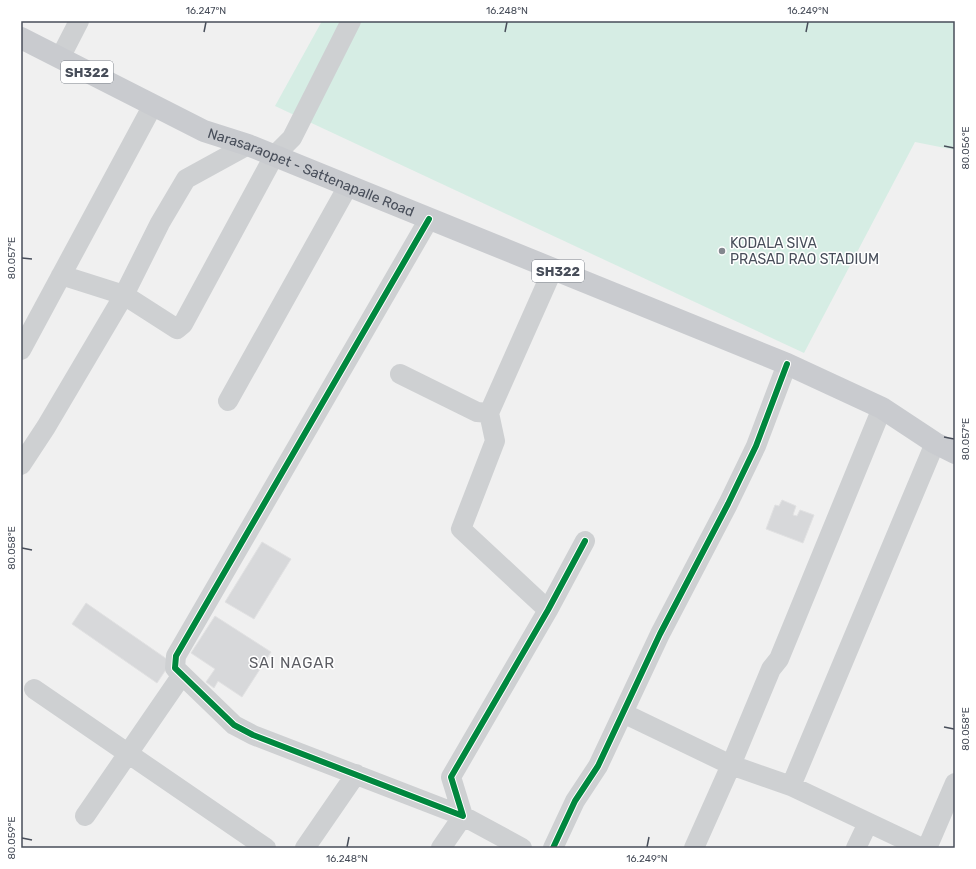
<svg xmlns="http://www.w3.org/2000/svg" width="976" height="869" font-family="Rubik,sans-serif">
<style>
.park{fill:#d6ede4}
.building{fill:#d7d8da;stroke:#e1e1e2}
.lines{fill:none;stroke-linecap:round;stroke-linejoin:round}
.minor{stroke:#ced0d2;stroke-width:20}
.major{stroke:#c9cbcf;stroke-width:22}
.cycleway-casing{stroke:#fff;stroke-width:8}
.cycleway{stroke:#00873e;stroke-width:6}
.ticks{fill:none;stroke:#484e5a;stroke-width:1.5}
.poi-dot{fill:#83878e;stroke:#fff;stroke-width:1.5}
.labels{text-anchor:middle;stroke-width:3;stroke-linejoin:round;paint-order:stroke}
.shield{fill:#fff;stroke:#7f838c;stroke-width:1}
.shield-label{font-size:13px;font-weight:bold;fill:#484e5a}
.street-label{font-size:14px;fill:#484e5a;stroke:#fff}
.poi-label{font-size:14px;fill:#484e5a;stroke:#fff;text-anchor:start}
.neighbourhood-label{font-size:15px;letter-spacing:1px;fill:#5c5d63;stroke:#fff}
.neatline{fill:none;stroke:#484e5a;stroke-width:1.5}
.ticks-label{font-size:10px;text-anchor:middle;fill:#484e5a}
</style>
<rect width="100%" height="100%" fill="#f0f0f0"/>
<path class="park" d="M 322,21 L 955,21 L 955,150 L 915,142 L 804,353 L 275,106 Z"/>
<path class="building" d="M 782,500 L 796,506 L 793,515 L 797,516 L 800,510 L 814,515 L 803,543 L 766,529 L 775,505 L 779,506 Z
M 262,542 L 291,559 L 254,619 L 225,602 Z
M 86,603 L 171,662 L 157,683 L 72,624 Z
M 215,616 L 271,652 L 242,697 L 218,681 L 214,688 L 206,682 L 215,669 L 191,653 Z"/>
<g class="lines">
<path class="minor" d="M 60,58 L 79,21
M 429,219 L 176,656 L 175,668 L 234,725 L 253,735 L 463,816 L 451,777 L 548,610 L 585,541
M 61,275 L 124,295 L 177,329 L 183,324 L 274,156 L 292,138 L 351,21
M 21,350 L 153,105
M 400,374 L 477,412 L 489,413
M 228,401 L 348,186
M 21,465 L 46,427 L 124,295 L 160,223 L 186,179 L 248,145
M 548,610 L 461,529 L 495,441 L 489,413 L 553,269
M 34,689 L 266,848
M 623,713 L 731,765 L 791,786 L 922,848
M 791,786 L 935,443
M 85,816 L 182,675
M 305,848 L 356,774
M 441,848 L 463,816 L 522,848
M 553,848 L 575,801 L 598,766 L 660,634 L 728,504 L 756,446 L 787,364
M 694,848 L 731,765 L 771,669 L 779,659 L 882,408
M 856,848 L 868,823
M 927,848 L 955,783"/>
<path class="major" id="s1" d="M 21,38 L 204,131 L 248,145 L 787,364 L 882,408 L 935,443 L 955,453"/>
<g class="cycleway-casing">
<path id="cycleway" d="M 429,219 L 176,656 L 175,668 L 234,725 L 253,735 L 463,816 L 451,777 L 548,610 L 585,541
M 553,848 L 575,801 L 598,766 L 660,634 L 728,504 L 756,446 L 787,364"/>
</g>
<use href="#cycleway" class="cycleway"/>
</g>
<path class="ticks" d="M 204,32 L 206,22M 505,32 L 507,22M 806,32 L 808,22M 944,146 L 954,148M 22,258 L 32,259M 944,437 L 954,439M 22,548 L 32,550M 944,727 L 954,729M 22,838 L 32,840M 347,847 L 349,837M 647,847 L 649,837"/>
<circle class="poi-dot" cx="722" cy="251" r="4"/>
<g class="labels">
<g class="shield">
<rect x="61" y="61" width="52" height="22" rx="3"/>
<rect x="532" y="260" width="52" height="22" rx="3"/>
</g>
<g class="shield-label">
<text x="87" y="77">SH322</text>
<text x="558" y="276">SH322</text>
</g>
<g class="street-label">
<text dy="5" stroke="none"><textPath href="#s1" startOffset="320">Narasaraopet - Sattenapalle Road</textPath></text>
</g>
<g class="poi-label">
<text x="730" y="248">KODALA SIVA<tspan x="730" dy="16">PRASAD RAO STADIUM</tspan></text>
</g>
<g class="neighbourhood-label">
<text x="292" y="668">SAI NAGAR</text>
</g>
</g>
<rect width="976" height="869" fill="none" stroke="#ffffff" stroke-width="44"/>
<rect x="22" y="22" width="932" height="825" class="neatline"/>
<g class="ticks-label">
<text x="206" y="14">16.247°N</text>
<text x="507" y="14">16.248°N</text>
<text x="808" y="14">16.249°N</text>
<text transform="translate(965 148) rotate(-90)" y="4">80.056°E</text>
<text transform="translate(11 258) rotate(-90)" y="4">80.057°E</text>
<text transform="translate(965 439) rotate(-90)" y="4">80.057°E</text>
<text transform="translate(11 548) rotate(-90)" y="4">80.058°E</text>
<text transform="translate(965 729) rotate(-90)" y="4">80.058°E</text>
<text transform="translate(11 838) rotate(-90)" y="4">80.059°E</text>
<text x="347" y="862">16.248°N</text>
<text x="647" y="862">16.249°N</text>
</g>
</svg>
